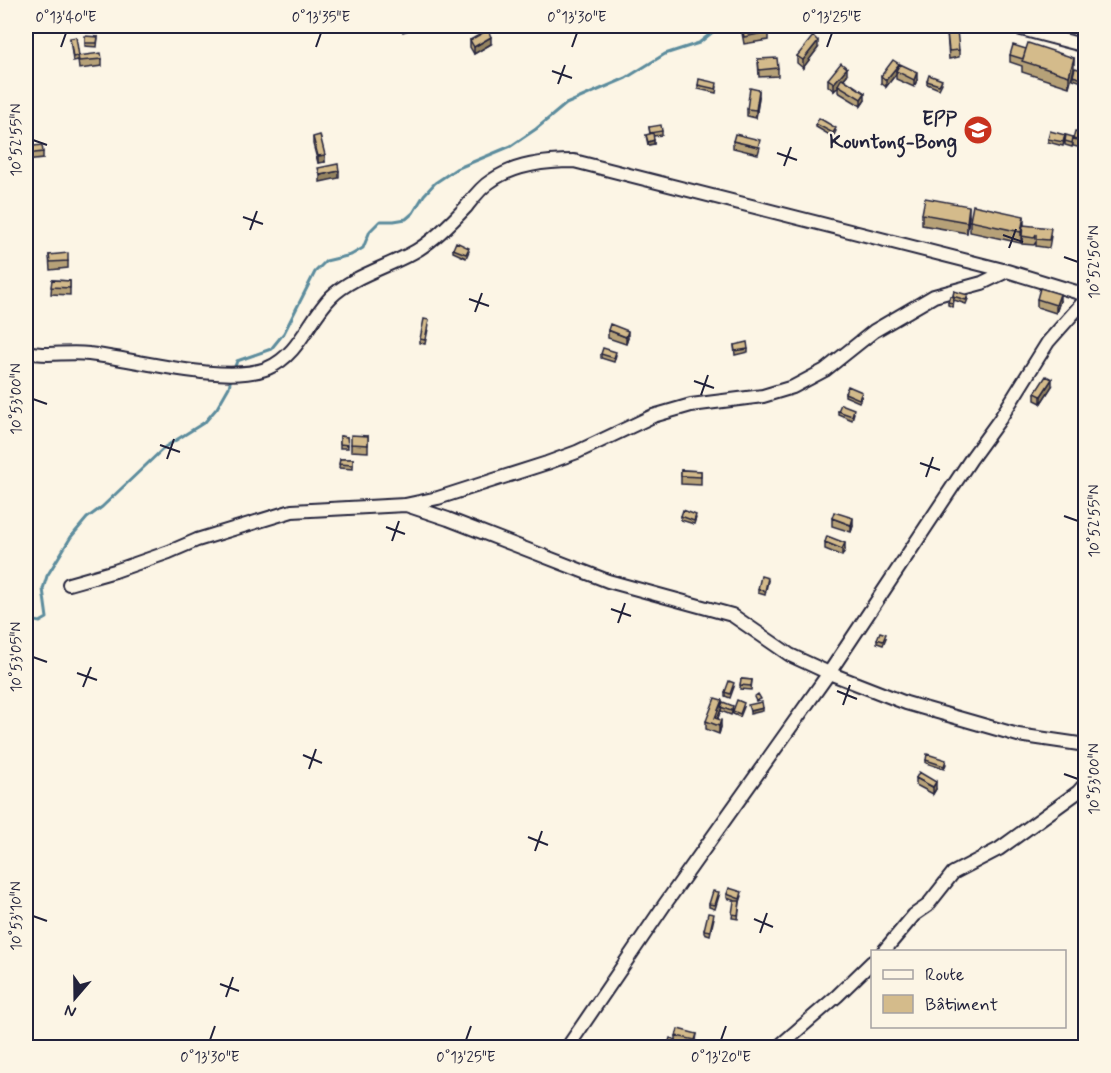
<svg xmlns="http://www.w3.org/2000/svg" width="1111" height="1073" font-family="Mynerve,sans-serif">
<style>
.lines{fill:none;stroke-linecap:round;stroke-linejoin:round}
.stream{stroke:#5c8c9d;stroke-width:3}
.minor-casing{stroke:#22223b;stroke-width:16}
.minor{stroke:#fcf5e5;stroke-width:12}
.wall{fill:#b6a178;stroke:#22223b;stroke-width:1.5}
.shaded-wall{fill:#948361;stroke:#22223b;stroke-width:1.5}
.building{fill:#d4bb8b;stroke:#22223b;stroke-width:1.5}
.ticks{fill:none;stroke:#22223b;stroke-width:2}
.labels{text-anchor:middle;stroke-width:4.5;stroke-linejoin:round;paint-order:stroke}
.poi-label{font-size:20px;font-weight:bold;fill:#22223b;stroke:#fcf5e5;text-anchor:end}
.neatline{fill:none;stroke:#22223b;stroke-width:2}
.ticks-label{font-size:15px;text-anchor:middle;fill:#22223b}
</style>
<rect width="100%" height="100%" fill="#fcf5e5"/>
<filter id="ink" filterUnits="userSpaceOnUse"><feTurbulence type="fractalNoise" baseFrequency=".0167" numOctaves="2"/><feDisplacementMap in="SourceGraphic" scale="12" xChannelSelector="R" yChannelSelector="G"/><feConvolveMatrix kernelMatrix="1 2 1 2 8 2 1 2 1" color-interpolation-filters="sRGB"/></filter>
<g filter="url(#ink)">
<g class="lines">
<path class="stream" d="M 234,369 L 237,361 L 271,349 L 284,333 L 315,272 L 326,261 L 351,255 L 363,248 L 370,231 L 380,221 L 394,221 L 406,219 L 413,213 L 424,195 L 435,183 L 456,169 L 511,146 L 536,129 L 566,104 L 626,78 L 665,54 L 699,43 L 720,26
M 26,619 L 40,622 L 47,618 L 43,589 L 47,576 L 71,537 L 87,518 L 102,507 L 165,447 L 205,422 L 217,408 L 229,387 L 231,378"/>
<g class="minor-casing">
<path id="minor" d="M 1010,26 L 1086,46
M 26,352 C 49,357 66,351 89,354 C 136,359 226,385 268,368 C 299,355 309,319 331,297 C 353,275 392,266 419,249 C 436,238 452,222 466,207 C 473,198 481,187 491,181 C 515,164 546,161 574,161 L 1007,271 L 1086,295
M 406,505 L 448,519 L 608,581 L 732,615 L 790,655 L 829,673 L 906,703 L 1018,735 L 1086,745
M 69,584 L 115,571 L 169,552 L 197,540 L 292,511 L 405,505 L 438,498 L 547,463 L 577,452 L 653,416 L 691,405 L 763,396 L 793,387 L 825,370 L 874,331 L 934,296 L 982,283 L 1007,271
M 883,952 L 914,915 L 927,906 L 953,873 L 999,849 L 1078,792 L 1086,783
M 567,1048 L 665,904 L 829,673 L 971,459 L 1000,419 L 1048,342 L 1086,299
M 777,1048 L 837,996 L 872,962"/>
</g>
<use href="#minor" class="minor"/>
</g>
<path class="wall" d="M 742,26 L 768,32 L 768,40 L 744,44 L 742,33 Z
M 947,32 L 959,50 L 959,57 L 949,59 Z
M 98,37 L 97,47 L 85,46 L 85,43 Z
M 70,38 L 79,56 L 102,59 L 102,66 L 79,69 L 78,60 L 73,61 Z
M 470,40 L 491,44 L 474,54 L 470,47 Z
M 818,48 L 803,68 L 797,63 L 797,56 Z
M 1026,49 L 1074,58 L 1069,87 L 1022,72 L 1022,66 L 1010,62 L 1010,55 Z
M 758,59 L 778,68 L 778,76 L 759,77 Z
M 899,67 L 917,80 L 914,87 L 896,79 L 896,74 L 886,87 L 881,83 L 881,76 Z
M 1086,71 L 1085,83 L 1073,79 L 1073,76 Z
M 847,75 L 843,80 L 865,100 L 861,106 L 838,92 L 838,87 L 834,91 L 828,86 L 828,79 Z
M 927,81 L 942,83 L 939,89 L 927,84 Z
M 698,85 L 717,87 L 716,93 L 698,89 Z
M 759,97 L 756,118 L 747,116 L 747,109 Z
M 816,124 L 836,131 L 833,137 L 816,127 Z
M 649,127 L 662,131 L 662,135 L 653,136 L 654,144 L 648,145 L 646,135 L 650,134 Z
M 1086,133 L 1086,149 L 1073,146 L 1073,143 L 1072,147 L 1065,145 L 1065,141 L 1073,137 Z
M 1065,135 L 1063,146 L 1048,142 L 1048,139 Z
M 313,137 L 325,162 L 318,163 L 313,144 Z
M 733,141 L 760,147 L 758,154 L 733,148 Z
M 26,147 L 43,152 L 43,159 L 26,161 Z
M 922,214 L 969,216 L 967,233 L 922,225 Z
M 970,221 L 1024,226 L 1051,236 L 1049,248 L 1036,246 L 1036,242 L 1034,245 L 1022,244 L 1022,238 L 1021,243 L 970,232 Z
M 453,249 L 469,251 L 466,258 L 453,252 Z
M 49,255 L 68,261 L 68,268 L 50,270 Z
M 52,280 L 70,281 L 70,295 L 51,294 Z
M 954,291 L 968,299 L 966,304 L 954,300 L 953,307 L 948,305 L 948,302 L 953,297 Z
M 1037,299 L 1060,301 L 1056,313 L 1037,307 Z
M 429,324 L 425,344 L 420,343 L 420,339 Z
M 608,330 L 628,338 L 626,344 L 608,338 Z
M 734,345 L 748,349 L 748,352 L 735,355 Z
M 601,354 L 616,355 L 614,362 L 601,358 Z
M 1052,386 L 1041,403 L 1035,400 L 1035,393 Z
M 845,393 L 862,396 L 859,402 L 845,396 Z
M 838,411 L 854,413 L 852,420 L 838,414 Z
M 340,436 L 347,437 L 348,448 L 340,448 Z
M 368,436 L 368,452 L 351,451 L 351,444 Z
M 340,459 L 353,459 L 353,469 L 339,468 Z
M 681,470 L 701,471 L 701,485 L 681,484 Z
M 681,516 L 696,518 L 694,524 L 681,520 Z
M 832,518 L 853,526 L 851,532 L 832,526 Z
M 825,542 L 845,550 L 842,556 L 825,549 Z
M 768,581 L 765,595 L 758,593 L 758,589 Z
M 886,638 L 883,645 L 877,643 L 877,639 Z
M 741,679 L 752,680 L 751,690 L 740,689 Z
M 734,687 L 730,698 L 725,696 L 725,692 Z
M 722,706 L 733,709 L 731,715 L 721,711 L 721,709 L 718,718 L 721,727 L 719,734 L 706,729 L 706,721 Z
M 744,707 L 740,717 L 733,714 L 733,711 Z
M 926,760 L 946,764 L 944,769 L 926,763 Z
M 916,778 L 936,789 L 933,794 L 916,785 Z
M 727,894 L 742,896 L 740,902 L 738,919 L 732,918 L 735,901 L 727,898 Z
M 719,896 L 715,909 L 709,907 L 709,904 Z
M 714,918 L 710,935 L 704,933 L 704,930 Z
M 697,1034 L 695,1047 L 676,1043 L 676,1036 Z"/>
<path class="shaded-wall" d="M 411,26 L 415,26 L 415,28 L 403,32 L 403,29 Z
M 491,37 L 491,44 L 474,54 L 474,47 Z
M 818,41 L 818,48 L 803,68 L 803,60 Z
M 1074,58 L 1074,69 L 1069,87 L 1069,76 Z
M 899,64 L 899,71 L 896,71 L 896,74 L 886,87 L 886,80 Z
M 847,68 L 847,75 L 838,85 L 838,87 L 834,91 L 834,83 Z
M 917,72 L 917,80 L 914,87 L 914,80 Z
M 759,90 L 759,97 L 756,118 L 756,110 Z
M 865,93 L 865,100 L 861,106 L 861,99 Z
M 654,140 L 654,144 L 648,145 L 648,142 Z
M 325,155 L 325,162 L 318,163 L 318,156 Z
M 339,171 L 339,178 L 320,182 L 320,175 Z
M 969,206 L 969,216 L 967,233 L 967,222 Z
M 1024,216 L 1024,227 L 1021,243 L 1021,232 Z
M 1060,294 L 1060,301 L 1056,313 L 1056,305 Z
M 628,331 L 628,338 L 626,344 L 626,337 Z
M 1052,379 L 1052,386 L 1041,403 L 1041,396 Z
M 853,518 L 853,526 L 851,532 L 851,525 Z
M 845,543 L 845,550 L 842,556 L 842,549 Z
M 722,700 L 722,707 L 715,725 L 715,718 Z
M 763,708 L 763,711 L 750,714 L 750,711 Z
M 721,720 L 721,727 L 719,734 L 719,726 Z
M 936,782 L 936,789 L 933,794 L 933,787 Z"/>
<path class="building" d="M 402,26 L 411,26 L 403,29 Z
M 742,26 L 767,26 L 768,32 L 744,37 Z
M 488,30 L 491,37 L 474,47 L 470,40 Z
M 957,30 L 959,50 L 949,51 L 947,32 Z
M 85,36 L 98,37 L 97,43 L 85,43 Z
M 813,36 L 818,41 L 803,60 L 797,56 Z
M 76,37 L 79,56 L 73,57 L 70,38 Z
M 1028,43 L 1074,58 L 1069,76 L 1022,61 Z
M 1013,45 L 1026,49 L 1023,59 L 1010,55 Z
M 101,53 L 102,59 L 79,61 L 78,56 Z
M 777,58 L 778,68 L 759,70 L 758,59 Z
M 893,60 L 899,64 L 886,80 L 881,76 Z
M 841,63 L 847,68 L 834,83 L 828,79 Z
M 900,64 L 917,72 L 914,80 L 896,71 Z
M 1075,68 L 1086,71 L 1085,80 L 1073,76 Z
M 929,75 L 942,80 L 939,85 L 927,81 Z
M 842,78 L 865,93 L 861,99 L 838,85 Z
M 699,79 L 717,83 L 716,89 L 698,85 Z
M 750,88 L 759,90 L 756,110 L 747,109 Z
M 819,118 L 836,128 L 833,133 L 816,124 Z
M 661,125 L 662,131 L 650,133 L 649,127 Z
M 1050,131 L 1065,135 L 1063,142 L 1048,139 Z
M 1075,131 L 1086,133 L 1086,142 L 1073,139 Z
M 653,133 L 654,140 L 648,142 L 646,135 Z
M 735,134 L 760,140 L 758,147 L 733,141 Z
M 320,135 L 325,155 L 318,156 L 313,137 Z
M 1066,135 L 1073,137 L 1072,143 L 1065,141 Z
M 42,145 L 43,152 L 26,154 L 26,147 Z
M 338,164 L 339,171 L 320,175 L 318,168 Z
M 925,198 L 969,206 L 967,222 L 922,214 Z
M 973,205 L 1024,216 L 1021,232 L 970,221 Z
M 1023,225 L 1051,228 L 1049,240 L 1036,239 L 1036,234 L 1034,238 L 1022,236 Z
M 456,242 L 469,248 L 466,254 L 453,249 Z
M 68,253 L 68,261 L 50,262 L 49,255 Z
M 52,280 L 70,281 L 70,288 L 51,287 Z
M 1040,288 L 1060,294 L 1056,305 L 1037,299 Z
M 954,291 L 968,295 L 966,300 L 953,296 Z
M 950,296 L 954,297 L 953,303 L 948,302 Z
M 424,319 L 429,320 L 425,340 L 420,339 Z
M 610,324 L 628,331 L 626,337 L 608,330 Z
M 747,342 L 748,349 L 735,351 L 734,345 Z
M 603,348 L 616,352 L 614,358 L 601,354 Z
M 1046,376 L 1052,379 L 1041,396 L 1035,393 Z
M 848,386 L 862,392 L 859,399 L 845,393 Z
M 841,404 L 854,409 L 852,416 L 838,411 Z
M 351,435 L 368,436 L 368,445 L 351,444 Z
M 340,436 L 347,437 L 348,445 L 340,444 Z
M 340,459 L 353,459 L 353,465 L 339,464 Z
M 681,470 L 701,471 L 701,477 L 681,476 Z
M 683,510 L 696,515 L 694,521 L 681,516 Z
M 834,512 L 853,518 L 851,525 L 832,518 Z
M 827,536 L 845,543 L 842,549 L 825,542 Z
M 761,576 L 768,578 L 765,591 L 758,589 Z
M 880,632 L 886,634 L 883,641 L 877,639 Z
M 741,679 L 752,680 L 751,686 L 740,685 Z
M 729,681 L 734,683 L 730,694 L 725,692 Z
M 758,694 L 761,699 L 756,701 L 754,697 Z
M 715,698 L 722,700 L 715,718 L 721,720 L 719,726 L 706,721 Z
M 737,700 L 744,703 L 740,714 L 733,711 Z
M 723,702 L 733,706 L 731,711 L 721,707 Z
M 762,702 L 763,708 L 750,711 L 748,705 Z
M 927,754 L 946,760 L 944,766 L 926,760 Z
M 919,772 L 936,782 L 933,787 L 916,778 Z
M 729,888 L 742,892 L 740,899 L 727,894 Z
M 713,891 L 719,892 L 715,905 L 709,904 Z
M 734,901 L 740,901 L 738,915 L 732,914 Z
M 708,913 L 714,914 L 710,931 L 704,930 Z
M 678,1029 L 697,1034 L 695,1040 L 676,1036 Z
M 670,1038 L 676,1040 L 674,1047 L 667,1047 Z"/>
</g>
<path class="ticks" d="M 61,47 L 66,33M 316,47 L 321,33M 572,47 L 577,33M 827,47 L 832,33M 552,71 L 572,78M 558,84 L 565,65M 33,140 L 47,145M 777,153 L 797,160M 784,166 L 791,147M 243,217 L 263,224M 250,230 L 257,211M 1003,235 L 1023,242M 1009,248 L 1016,229M 1064,257 L 1078,262M 469,299 L 489,306M 475,312 L 482,293M 694,381 L 714,388M 701,395 L 708,375M 33,399 L 47,404M 160,445 L 180,452M 167,459 L 174,439M 920,463 L 940,470M 926,477 L 933,457M 1064,516 L 1078,521M 386,527 L 405,534M 392,541 L 399,521M 611,609 L 631,616M 618,623 L 625,603M 33,657 L 47,662M 77,673 L 97,680M 83,687 L 91,667M 837,691 L 857,699M 843,705 L 850,685M 303,755 L 322,763M 309,769 L 316,749M 1064,774 L 1078,779M 528,837 L 548,845M 535,851 L 542,831M 33,916 L 47,921M 754,919 L 773,927M 760,933 L 767,913M 220,984 L 239,991M 226,997 L 233,977M 210,1040 L 215,1026M 466,1040 L 471,1026M 721,1040 L 726,1026"/>
<defs>
<g id="school-disc" transform="scale(1.5)"><circle r="9.5" fill="#c8321e" stroke="#fcf5e5"/><path d="M0-5L7-2L0 1L-7-2ZM-4 1L0 2.5L4 1V4Q0 6-4 4Z" fill="#fff"/></g>
</defs>
<g fill-rule="evenodd">
<use href="#school-disc" x="978" y="130"/>
</g>
<g class="labels">
<g class="poi-label">
<text x="957" y="125">EPP<tspan x="957" dy="23">Kountong-Bong</tspan></text>
</g>
</g>
<rect width="1111" height="1073" fill="none" stroke="#fcf5e5" stroke-width="66"/>
<rect x="871" y="950" width="195" height="78" fill="#fcf5e5" stroke="#a5a1a1" stroke-width="1.5"/>
<rect x="883" y="970" width="30" height="9" fill="#fcf5e5" stroke="#a5a1a1" stroke-width="1.5"/>
<text x="925" y="980" font-size="18" fill="#22223b">Route</text>
<rect x="883" y="995" width="30" height="18" fill="#d4bb8b" stroke="#a5a1a1" stroke-width="1.5"/>
<text x="925" y="1010" font-size="18" fill="#22223b">Bâtiment</text>
<g transform="translate(75 998) rotate(200)" stroke="#fcf5e5" stroke-width="4.5" paint-order="stroke">
<path d="M0-4.5L10 22L0 15L-10 22Z" fill="#22223b"/>
<text y="-9" font-size="16" font-weight="bold" text-anchor="middle" fill="#22223b">N</text>
</g>
<rect x="33" y="33" width="1045" height="1007" class="neatline"/>
<g class="ticks-label">
<text x="66" y="22">0°13'40"E</text>
<text x="321" y="22">0°13'35"E</text>
<text x="577" y="22">0°13'30"E</text>
<text x="832" y="22">0°13'25"E</text>
<text transform="translate(16 140) rotate(-90)" y="5">10°52'55"N</text>
<text transform="translate(1094 262) rotate(-90)" y="5">10°52'50"N</text>
<text transform="translate(16 399) rotate(-90)" y="5">10°53'00"N</text>
<text transform="translate(1094 521) rotate(-90)" y="5">10°52'55"N</text>
<text transform="translate(16 657) rotate(-90)" y="5">10°53'05"N</text>
<text transform="translate(1094 779) rotate(-90)" y="5">10°53'00"N</text>
<text transform="translate(16 916) rotate(-90)" y="5">10°53'10"N</text>
<text x="210" y="1062">0°13'30"E</text>
<text x="466" y="1062">0°13'25"E</text>
<text x="721" y="1062">0°13'20"E</text>
</g>
</svg>
